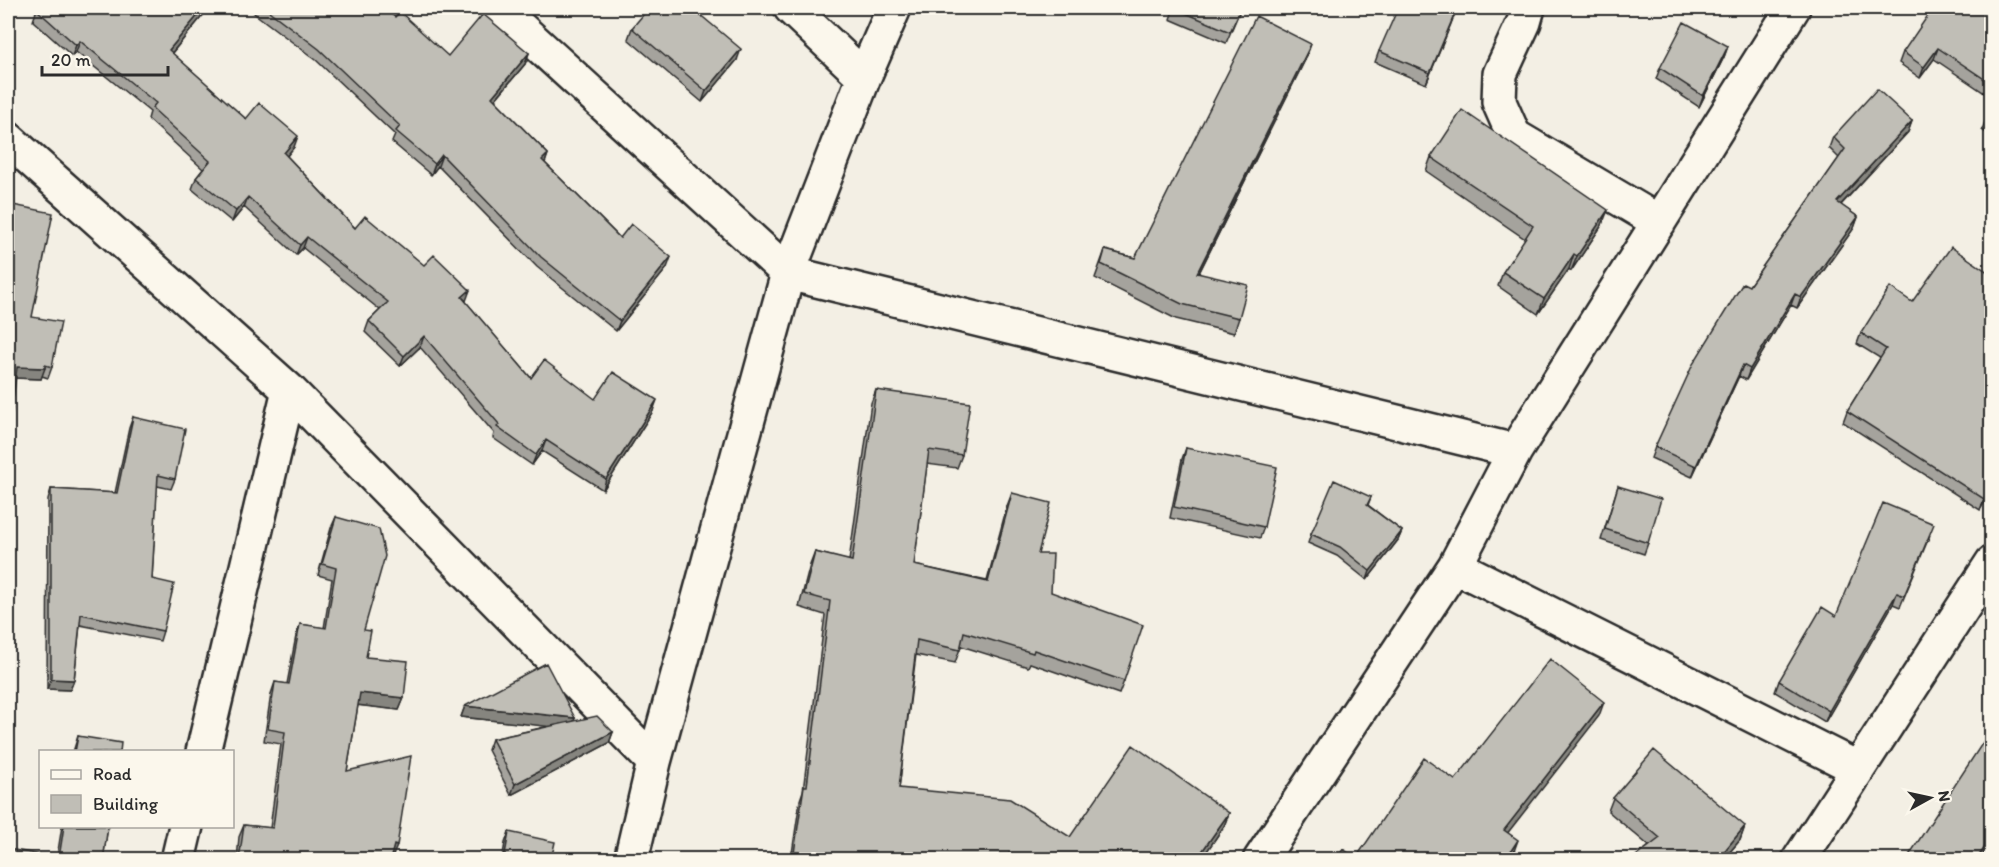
<svg xmlns="http://www.w3.org/2000/svg" width="1999" height="867" font-family="Itim,sans-serif">
	<style>
		.lines { fill: none; stroke-linecap: round; stroke-linejoin: round }
		.minor-casing { stroke: #2b2b2b; stroke-width: 38 }
		.minor { stroke: #fbf7ec; stroke-width: 33 }
		.wall { fill: #a5a39d; stroke: #2b2b2b; stroke-width: 1.5 }
		.shaded-wall { fill: #86857f; stroke: #2b2b2b; stroke-width: 1.5 }
		.building { fill: #c0beb6; stroke: #2b2b2b; stroke-width: 1.5 }
	</style>
	<rect width="100%" height="100%" fill="#f3efe4"/>
	<filter id="ink" filterUnits="userSpaceOnUse"><feTurbulence type="fractalNoise" baseFrequency=".0167" numOctaves="2"/><feDisplacementMap in="SourceGraphic" scale="12" xChannelSelector="R" yChannelSelector="G"/><feConvolveMatrix kernelMatrix="1 2 1 2 8 2 1 2 1" color-interpolation-filters="sRGB"/></filter>
	<g filter="url(#ink)">
		<g class="lines">
			<defs>
				<path id="minor" d="M498,8L788,273L1515,451
					M791,8L864,77
					M1528,8L1524,22L1500,74L1499,102L1514,136L1659,222
					M8,139L289,390L654,762
					M1455,566L1857,768
					M203,752L289,390
					M178,860L186,826
					M631,860L654,762L788,273L864,77L894,8
					M1260,860L1455,566L1515,451L1793,8
					M1799,860L1992,563"/>
			</defs>
			<use href="#minor" class="minor-casing"/>
			<use href="#minor" class="minor"/>
		</g>
		<path class="wall" d="M31,8H209L172,53L246,119L294,147L287,156L355,228L465,301L531,378L595,399L653,411L603,490L542,451L532,465L493,438L494,433L420,347L400,366L365,332L369,321L380,310L303,248L296,255L244,207L232,222L192,189L196,178L203,169L148,119L150,112L76,52L72,56L33,21L36,12Z
			M250,8H383L448,56L529,53L525,64L495,100L548,154L545,163L620,238L667,268L616,331L537,267L438,166L431,175L392,142L395,135L316,60L255,14Z
			M1174,8H1241L1226,43L1170,19Z
			M1992,8V20L1989,24L1992,25V98L1934,59L1920,78L1899,63L1903,52Z
			M1455,13L1426,84L1375,62L1379,51Z
			M632,28L737,60L702,102L628,39Z
			M1728,46L1724,57L1699,107L1656,79L1660,68Z
			M1306,58L1199,273L1239,318L1234,333L1176,319L1095,278L1105,250L1135,258Z
			M1992,111V137L1982,130L1986,119Z
			M1912,121L1908,132L1841,205L1858,217L1854,228L1797,308L1791,305L1746,380L1739,376L1692,477L1651,458L1655,447L1749,286L1839,158L1829,148L1833,137Z
			M1431,157L1602,225L1571,271L1569,269L1538,314L1498,286L1503,272L1525,239L1426,171Z
			M8,204L32,317L52,367L48,378L42,376L41,379L16,378Z
			M1992,275V490L1980,510L1843,422L1847,411L1880,358L1857,344L1861,333L1912,302Z
			M876,390L962,455L957,468L927,464L914,565L987,581L1007,506L1012,493L1038,554L1051,592L1124,681L1119,694L1030,663L1028,667L961,646L955,663L916,655L899,788L1070,837L1229,813L1224,826L1201,860H791L800,800L803,791L825,615L799,607L810,565L815,552L849,561L871,403Z
			M133,417L175,479L171,489L157,486L152,579L163,631L160,641L80,625L74,680L70,690L47,689L48,499L51,489L115,493L129,428Z
			M1186,448L1264,527L1260,538L1170,518L1182,459Z
			M1618,486L1648,543L1644,554L1601,540Z
			M1371,497L1368,505L1402,531L1398,540L1367,580L1337,556L1308,543L1311,534Z
			M336,517L364,630L366,657L404,698L399,710L358,705L347,771L392,858L391,857L390,860H237L239,837L244,825L270,828L281,744L264,741L271,694L275,682L287,684L296,636L300,624L324,628L332,579L318,575L331,528Z
			M1930,535L1900,607L1893,604L1825,722L1775,692L1779,681L1836,616Z
			M465,706L575,718L574,721L613,732L609,743L511,795L488,750L492,739L549,726L461,717Z
			M78,736L120,752H73Z
			M1613,798L1745,826L1740,840L1723,860H1631L1649,846L1608,811Z
			M62,826H108L103,860L57,857Z
			M509,832L551,860H502L505,843Z"/>
		<path class="shaded-wall" d="M204,8H209L165,61L169,50Z
			M1455,13L1451,24L1426,84L1430,73Z
			M1992,16V20L1983,33L1987,22Z
			M80,41L76,52L72,56L76,45Z
			M1311,44L1306,58L1192,287L1197,273Z
			M1728,46L1724,57L1699,107L1703,96Z
			M1938,48L1934,59L1920,78L1924,67Z
			M741,49L737,60L702,102L706,91Z
			M529,53L525,64L488,108L492,97Z
			M1912,121L1908,132L1833,213L1837,202Z
			M298,136L294,147L280,164L284,153Z
			M548,154L544,165L542,160Z
			M442,155L438,166L431,175L435,164Z
			M248,197L244,207L232,222L236,211Z
			M1608,210L1602,225L1571,271L1577,256Z
			M1858,217L1854,228L1797,308L1801,297Z
			M307,237L303,248L296,255L300,245Z
			M1574,254L1569,269L1538,314L1544,299Z
			M671,257L667,268L616,331L620,321Z
			M470,290L466,301L462,297Z
			M1795,294L1791,305L1746,380L1750,369Z
			M424,336L420,347L400,366L404,356Z
			M1743,365L1739,376L1692,477L1696,466Z
			M17,367L45,368L41,379L13,378Z
			M657,400L653,411L603,490L606,479Z
			M546,440L542,451L532,465L536,455Z
			M1992,486V490L1980,510L1984,499Z
			M1402,531L1398,540L1367,580L1370,571Z
			M1897,593L1893,604L1825,722L1829,711Z
			M51,679L74,680L70,690L47,689Z
			M360,693L404,698L399,710L356,705Z
			M1604,702L1599,716L1499,844L1504,830Z
			M465,706L575,718L571,729L461,717Z
			M613,732L609,743L511,795L515,784Z
			M1229,813L1224,826L1201,860H1196Z
			M1745,826L1740,840L1723,860H1717Z
			M1992,837V842L1980,860L1978,857Z
			M1518,840L1513,854L1509,860H1505Z
			M394,845L397,846L392,858L390,857Z"/>
		<path class="building" d="M39,8H204L169,50L246,119L259,103L298,136L284,153L355,228L365,216L424,265L434,255L470,290L462,297L531,378L544,360L595,399L613,372L657,400L606,479L546,440L536,455L497,427L499,424L424,336L404,356L369,321L388,302L307,237L300,245L248,197L236,211L196,178L210,161L152,108L156,103L80,41L76,45L37,10Z
			M265,8H383L395,17L400,12L448,56L483,14L529,53L492,97L548,154L542,160L620,238L631,224L671,257L620,321L541,257L442,155L435,164L396,131L400,126L319,49Z
			M649,8H692L741,49L706,91L632,28Z
			M1174,8H1241L1230,32Z
			M1398,8H1442L1455,13L1430,73L1379,51Z
			M1933,8H1992V16L1987,22L1992,25V84L1938,48L1924,67L1903,52Z
			M1256,16L1311,44L1197,273L1248,285L1239,318L1182,304L1101,264L1105,250L1135,258Z
			M1684,22L1728,46L1703,96L1660,68Z
			M1877,89L1912,121L1837,202L1858,217L1801,297L1795,294L1750,369L1743,365L1696,466L1655,447L1693,364L1743,283L1749,286L1845,149L1833,137Z
			M1462,110L1608,210L1577,256L1574,254L1544,299L1503,272L1533,226L1431,157Z
			M1992,111V123L1986,119Z
			M8,204L53,213L32,317L61,322L52,367L45,365V368L17,367L8,441Z
			M1951,247L1992,275V486L1984,499L1847,411L1886,349L1861,333L1890,287L1912,302Z
			M876,390L970,403L962,455L929,450L914,565L988,582L1012,493L1051,503L1038,554H1053L1051,592L1143,625L1124,681L1034,650L1033,653L964,632L960,650L917,640L899,788L1010,799L1070,837L1133,745L1229,813L1196,860H1019L1009,853L1004,860H793L804,786H807L830,601L804,594L815,552L852,561Z
			M133,417L185,429L175,479L158,475L152,579L174,584L163,631L81,614L74,680L51,679V489L117,493Z
			M1186,448L1277,467L1264,527L1174,507Z
			M1334,480L1371,497L1367,505L1402,531L1370,571L1340,547L1311,534Z
			M1618,486L1661,499L1648,543L1605,529Z
			M1883,503L1934,524L1904,596L1897,593L1829,711L1779,681L1822,607L1836,616Z
			M336,517L379,529L385,556L364,630L371,631L366,657L408,661L404,698L360,693L347,771L411,756L397,846L394,845L390,860H239L244,825L273,828L285,732L268,729L275,682L289,684L300,624L326,628L336,568L322,564Z
			M1550,659L1604,702L1504,830L1518,840L1505,860H1336L1343,849L1356,858L1424,758L1455,780Z
			M546,663L575,718L465,706Z
			M597,716L613,732L515,784L492,739Z
			M1991,730L1992,837L1978,857L1982,860H1906Z
			M78,736L121,743L120,752H75Z
			M1654,750L1745,826L1717,860H1631L1660,838L1613,798Z
			M64,826H108L103,860H8V849L59,858Z
			M509,832L555,842L551,860H504Z"/>
	</g>
	<rect width="1999" height="867" fill="none" stroke="#fbf7ec" stroke-width="30"/>
	<rect x="15" y="15" width="1969" height="837" fill="none" stroke="#2b2b2b" stroke-width="2" filter="url(#ink)"/>
	<rect x="39" y="750" width="195" height="78" fill="#fbf7ec" stroke="#a8a59f" stroke-width="1.5"/>
	<rect x="51" y="770" width="30" height="9" fill="#fbf7ec" stroke="#a8a59f" stroke-width="1.5"/>
	<text x="93" y="780" font-size="18" fill="#2b2b2b">Road</text>
	<rect x="51" y="795" width="30" height="18" fill="#c0beb6" stroke="#a8a59f" stroke-width="1.5"/>
	<text x="93" y="810" font-size="18" fill="#2b2b2b">Building</text>
	<g transform="translate(1930 798) rotate(82)" stroke="#fbf7ec" stroke-width="4.5" paint-order="stroke">
	<path d="M0-4.5L10 22L0 15L-10 22Z" fill="#2b2b2b"/>
	<text y="-9" font-size="16" font-weight="bold" text-anchor="middle" fill="#2b2b2b">N</text>
	</g>
	<path d="M42 66v9h126v-9" fill="none" stroke="#2b2b2b" stroke-width="3"/>
	<text x="51" y="66" font-size="18" fill="#2b2b2b" stroke="#fbf7ec" stroke-width="4.5" paint-order="stroke">20 m</text>
</svg>
